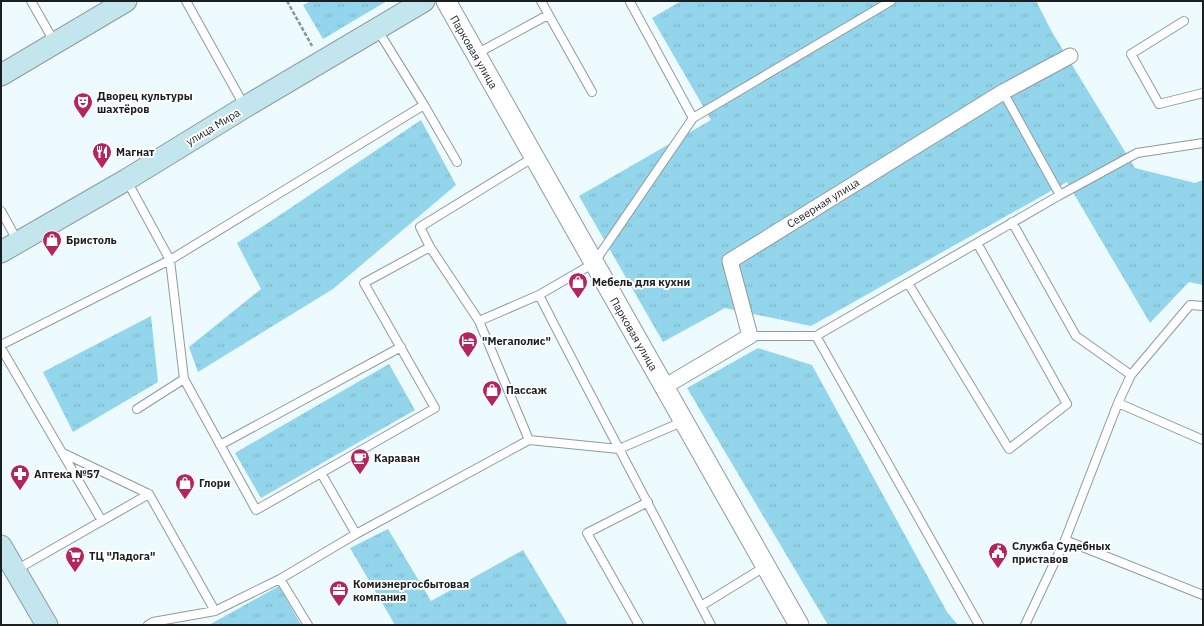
<svg xmlns="http://www.w3.org/2000/svg" width="1204" height="626" font-family="'IBM Plex Sans',sans-serif">
	<style>
		.grass { fill: url(#grass-tufts) }
		.lines { fill: none; stroke-linecap: round; stroke-linejoin: round }
		.service-casing { stroke: #8d9ba0; stroke-width: 10 }
		.minor-casing { stroke: #8d9ba0; stroke-width: 17 }
		.tertiary-casing { stroke: #8d9ba0; stroke-width: 21 }
		.secondary-casing { stroke: #8d9ba0; stroke-width: 23 }
		.path { stroke: #899295; stroke-width: 2.5; stroke-dasharray: 4 2; stroke-linecap: butt }
		.service { stroke: #fff; stroke-width: 8 }
		.minor { stroke: #fff; stroke-width: 15 }
		.tertiary { stroke: #fff; stroke-width: 19 }
		.secondary { stroke: #c2e5ee; stroke-width: 21 }
		.labels { text-anchor: middle; dominant-baseline: central; stroke-width: 4; stroke-linejoin: round; paint-order: stroke }
		.street-label { font-size: 11px; fill: #1a1f21; stroke: #fff }
		.poi-label { font-size: 11px; font-weight: bold; fill: #1a1f21; stroke: #fff; text-anchor: start }
	</style>
	<defs>
		<pattern id="grass-tufts" width="24" height="20" patternUnits="userSpaceOnUse"><rect width="24" height="20" fill="#93d6eb"/><path d="M3 7l-1-3M5 7V3M7 7l1-3M15 17l-1-3M17 17v-4M19 17l1-3" fill="none" stroke="#7eb7c9"/></pattern>
	</defs>
	<rect width="100%" height="100%" fill="#edfafe"/>
	<path class="grass" d="M311,1H387L323,39L303,5Z
		M681,1H1036L1052,32L1135,168L1195,183L1203,180V285L1189,282L1150,323L1067,182L811,326L725,308L663,342L579,196L711,120L652,18Z
		M421,120L456,185L333,289L198,372L189,347L261,289L237,243L286,211Z
		M151,316L158,382L73,432L43,372Z
		M758,348L812,365L947,612L958,625H828L687,388Z
		M389,364L415,410L261,498L235,453Z
		M388,529L431,601L523,550L568,625H395L350,548Z
		M279,586L301,625H209Z"/>
	<g class="lines">
		<defs>
			<path id="service" d="M31,1L55,43
				M186,1L245,107
				M541,1L592,92
				M630,2L693,118L891,1
				M1184,21L1131,54L1159,104L1203,93
				M377,29L424,105
				M476,54L548,15
				M693,118L594,263L539,295C592,399 648,502 701,606L766,566
				M534,157L420,227L430,247L479,321L539,295
				M127,181L170,260L184,379
				M1060,195L1137,153L1203,143
				M1,211L18,242
				M1012,222L1076,336L1131,375
				M908,283L1009,449L1067,404L977,243
				M750,336H816L979,625
				M816,336L1060,195L1003,92
				M1,345L170,260L424,105L457,162
				M1,348L102,521
				M1118,403L1203,440
				M137,409L184,379L256,510L435,408L364,283L430,247
				M529,440L619,449L684,421
				M220,445L401,347
				M63,453L149,494L215,611
				M321,473L356,534L529,440L479,321
				M1065,540L1203,595
				M16,570L149,494
				M701,606L711,625
				M148,625L153,622L215,611L280,579
				M308,625L280,579L356,534
				M639,625L587,533L648,502
				M1025,625L1065,540L1118,403L1131,375L1190,305L1203,306"/>
			<path id="minor" d="M664,387L750,336L730,261L1003,92L1070,56"/>
			<path id="tertiary" d="M446,1L799,625"/>
			<path id="secondary" d="M1,75L126,1
				M1,252L126,180L245,107L424,1
				M1,546L47,625"/>
		</defs>
		<use href="#service" class="service-casing"/>
		<use href="#minor" class="minor-casing"/>
		<use href="#tertiary" class="tertiary-casing"/>
		<use href="#secondary" class="secondary-casing"/>
		<path class="path" d="M287,1L312,46"/>
		<use href="#service" class="service"/>
		<use href="#minor" class="minor"/>
		<use href="#tertiary" class="tertiary"/>
		<use href="#secondary" class="secondary"/>
	</g>
	<defs>
		<symbol id="theatre-pin" viewBox="-11 -11 22 30"><path d="M0 17L-7.5 6A9.5 9.5 0 1 1 7.5 6Z" fill="#b2255e" stroke="#fff"/><path d="M-5-5.5Q0-4 5-5.5V0Q5 5 0 6Q-5 5-5 0ZM-3.3-2.5H-1v1.5H-3.3ZM1-2.5H3.3v1.5H1ZM-2.8 1Q0 5.5 2.8 1Z" fill="#fff"/></symbol>
		<symbol id="restaurant-pin" viewBox="-11 -11 22 30"><path d="M0 17L-7.5 6A9.5 9.5 0 1 1 7.5 6Z" fill="#b2255e" stroke="#fff"/><path d="M-5-6h1v4h1v-4h1v4h1v-4h1v5L-1.5 .5V6h-2V.5L-5-1ZM5-6V6H3V1.5H1.5Q1.5-4 5-6Z" fill="#fff"/></symbol>
		<symbol id="shop-pin" viewBox="-11 -11 22 30"><path d="M0 17L-7.5 6A9.5 9.5 0 1 1 7.5 6Z" fill="#b2255e" stroke="#fff"/><path d="M-5-2.5h2.3a2.7 3.5 0 0 1 5.4 0H5L5.5 6h-11ZM-1.5-2.5h3a1.5 2.3 0 0 0-3 0Z" fill="#fff"/></symbol>
		<symbol id="hotel-pin" viewBox="-11 -11 22 30"><path d="M0 17L-7.5 6A9.5 9.5 0 1 1 7.5 6Z" fill="#b2255e" stroke="#fff"/><path d="M-6-4.5h1.5V1H6V5H4.5V3h-9V5H-6ZM-4 0a1.8 1.8 0 1 1 3.6 0ZM.5 0V-2.5h3Q6-2.5 6 0Z" fill="#fff"/></symbol>
		<symbol id="cafe-pin" viewBox="-11 -11 22 30"><path d="M0 17L-7.5 6A9.5 9.5 0 1 1 7.5 6Z" fill="#b2255e" stroke="#fff"/><path d="M-5.5-4.5H6V0H3Q3 3.5 0 3.5H-2.5Q-5.5 3.5-5.5 0ZM3-3.2v2h1.7v-2ZM-6 4.5H4V6H-6Z" fill="#fff"/></symbol>
		<symbol id="pharmacy-pin" viewBox="-11 -11 22 30"><path d="M0 17L-7.5 6A9.5 9.5 0 1 1 7.5 6Z" fill="#b2255e" stroke="#fff"/><path d="M-2-6h4v4h4v4h-4v4h-4v-4h-4v-4h4Z" fill="#fff"/></symbol>
		<symbol id="civic-pin" viewBox="-11 -11 22 30"><path d="M0 17L-7.5 6A9.5 9.5 0 1 1 7.5 6Z" fill="#b2255e" stroke="#fff"/><path d="M-.6-6.5H3V-4.5H.6V-3L4-1V1h2V6H-6V1h2V-1L-.6-3ZM-1.2 2.5V6h2.4V2.5Z" fill="#fff"/></symbol>
		<symbol id="supermarket-pin" viewBox="-11 -11 22 30"><path d="M0 17L-7.5 6A9.5 9.5 0 1 1 7.5 6Z" fill="#b2255e" stroke="#fff"/><path d="M-6-5.5h2.5l.6 2H6L4.5 2H-2.5L-4.4-4H-6ZM-1.5 3.2a1.3 1.3 0 1 0 .1 0ZM3 3.2a1.3 1.3 0 1 0 .1 0Z" fill="#fff"/></symbol>
		<symbol id="office-pin" viewBox="-11 -11 22 30"><path d="M0 17L-7.5 6A9.5 9.5 0 1 1 7.5 6Z" fill="#b2255e" stroke="#fff"/><path d="M-6-3h4V-5.5h4V-3h4V5H-6ZM-1-4.5V-3h2v-1.5ZM-6 0V1H6V0Z" fill="#fff"/></symbol>
	</defs>
	<g fill-rule="evenodd">
		<use href="#theatre-pin" x="72" y="91" width="22" height="30"/>
		<use href="#restaurant-pin" x="91" y="141" width="22" height="30"/>
		<use href="#shop-pin" x="41" y="229" width="22" height="30"/>
		<use href="#shop-pin" x="567" y="271" width="22" height="30"/>
		<use href="#hotel-pin" x="457" y="330" width="22" height="30"/>
		<use href="#shop-pin" x="481" y="379" width="22" height="30"/>
		<use href="#cafe-pin" x="349" y="447" width="22" height="30"/>
		<use href="#pharmacy-pin" x="9" y="463" width="22" height="30"/>
		<use href="#shop-pin" x="174" y="472" width="22" height="30"/>
		<use href="#civic-pin" x="987" y="541" width="22" height="30"/>
		<use href="#supermarket-pin" x="64" y="545" width="22" height="30"/>
		<use href="#office-pin" x="328" y="579" width="22" height="30"/>
	</g>
	<g class="labels">
		<g class="street-label">
			<text transform="translate(474 52) rotate(60)">Парковая улица</text>
			<text transform="translate(213 127) rotate(-31)">улица Мира</text>
			<text transform="translate(823 203) rotate(-32)">Северная улица</text>
			<text transform="translate(634 334) rotate(60)">Парковая улица</text>
		</g>
		<g class="poi-label">
			<text x="97" y="96">Дворец культуры<tspan x="97" dy="13">шахтёров</tspan></text>
			<text x="116" y="152">Магнат</text>
			<text x="66" y="240">Бристоль</text>
			<text x="592" y="282">Мебель для кухни</text>
			<text x="482" y="341">"Мегаполис"</text>
			<text x="506" y="390">Пассаж</text>
			<text x="374" y="458">Караван</text>
			<text x="34" y="474">Аптека №57</text>
			<text x="199" y="483">Глори</text>
			<text x="1012" y="546">Служба Судебных<tspan x="1012" dy="13">приставов</tspan></text>
			<text x="89" y="556">ТЦ "Ладога"</text>
			<text x="353" y="584">Комиэнергосбытовая<tspan x="353" dy="13">компания</tspan></text>
		</g>
	</g>
	<rect width="1204" height="626" fill="none" stroke="#1a1f21" stroke-width="4"/>
</svg>
